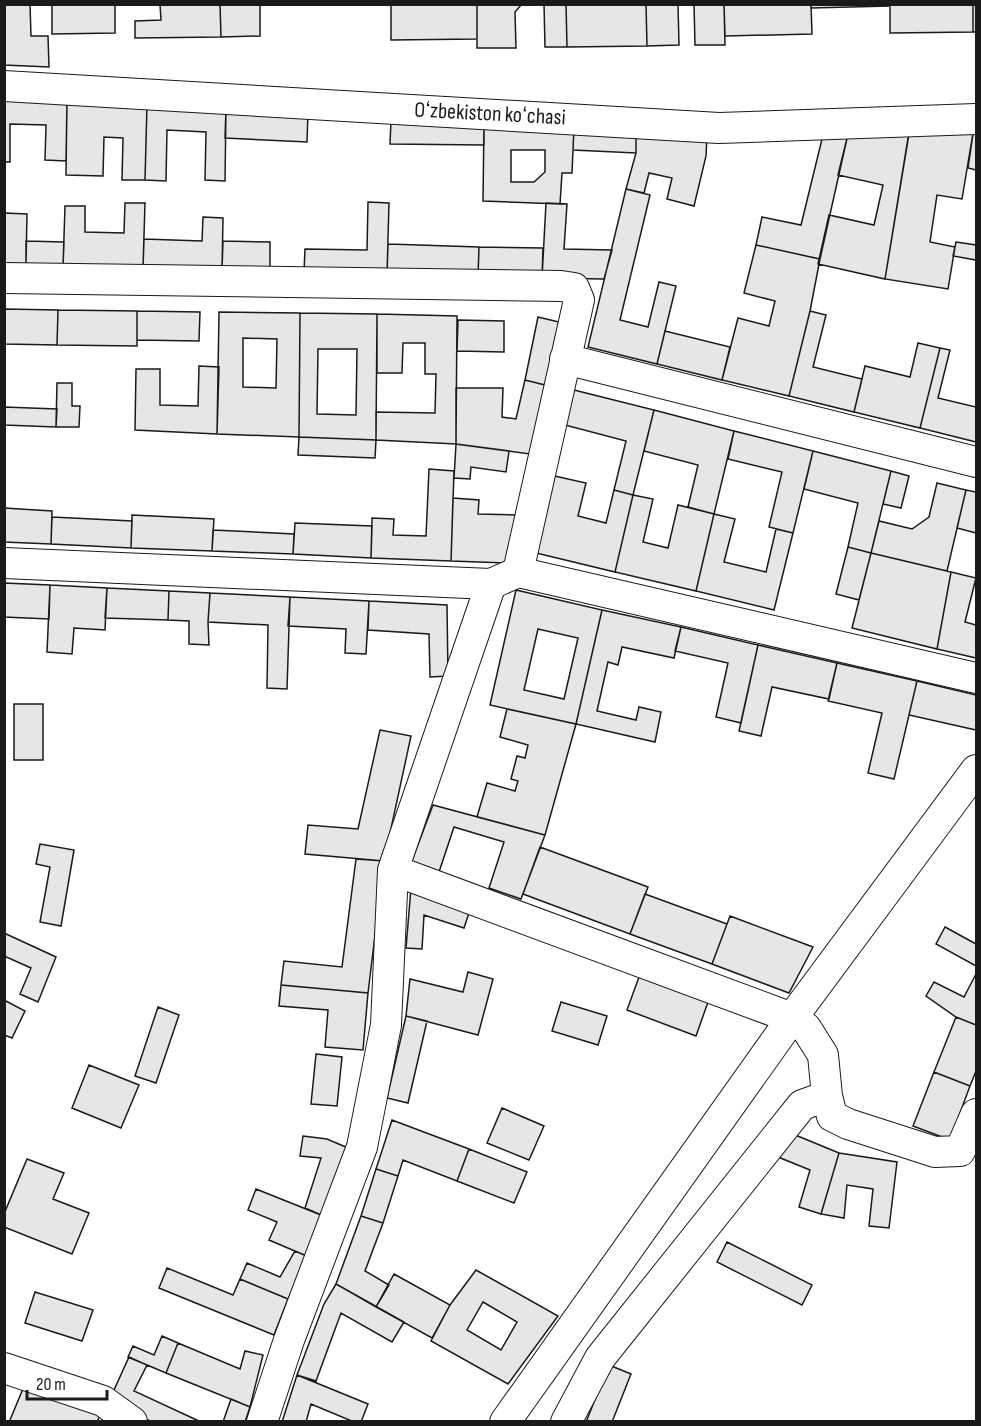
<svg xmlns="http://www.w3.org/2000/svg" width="981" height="1426" font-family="'Sofia Sans Condensed',sans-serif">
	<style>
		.building { fill: #e6e6e6; stroke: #1a1a1a; stroke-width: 1.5; fill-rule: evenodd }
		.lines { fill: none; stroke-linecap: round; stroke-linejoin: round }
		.minor-casing { stroke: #1a1a1a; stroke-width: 32 }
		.minor { stroke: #fff; stroke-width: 30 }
		.labels { text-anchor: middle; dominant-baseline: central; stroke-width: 4.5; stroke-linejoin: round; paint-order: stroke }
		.street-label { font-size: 22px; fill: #1a1a1a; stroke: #fff }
	</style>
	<rect width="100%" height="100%" fill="#fff"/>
	<path class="building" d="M4,4H30L31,36H48L49,67L4,65Z
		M52,4H115V33L52,34Z
		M160,4H220L221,37L135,38V21L161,20Z
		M220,4H260V36L221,37Z
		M391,4H477V39L391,40Z
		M477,4H522L515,12L516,48H477Z
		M544,4H566L567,47H545Z
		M566,4H646L647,46L567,47Z
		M646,4H678L679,45L647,46Z
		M694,4H724L725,45H695Z
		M724,4H811L812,34L725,36Z
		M811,4H890V6L811,8Z
		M890,4H973V32L890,33Z
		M973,4H976V32H973Z
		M4,98L67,101L66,161L45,160L46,125L10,124V162H4Z
		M67,101L147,105L145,180H122L123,138L104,137L103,176L66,175Z
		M147,105L226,109L225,181L205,180L206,132L167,130L166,181L145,180Z
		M226,109L308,113L307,142L225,138Z
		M391,120L484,121V145L390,144Z
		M484,121L574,127L572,173H562L560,204L483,201ZM511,150H545V172L534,182H511Z
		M574,127L636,130V153L573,150Z
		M974,127H976V170L968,168Z
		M974,127L962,199L937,195L930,242L955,247L948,289L885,279L910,128Z
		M636,130L707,134L706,156L694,206L667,199L672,178L649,173L644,193L626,189L636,153Z
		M909,132L885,279L818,264L829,215L874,225L883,185L838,175L848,134Z
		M848,134L820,259L756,245L762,217L801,225L823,135Z
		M626,189L650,195L620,320L648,327L659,282L676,286L657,364L588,347Z
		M368,202L389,203L387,274L304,272L305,249L367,250Z
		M125,203H145L143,268L63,267L65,206H85V232L124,233Z
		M546,203L567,204L564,249L612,250L604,279L542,278Z
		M4,213L27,214L26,265H4Z
		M203,217L223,218L222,270L143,268L144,239L202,241Z
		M26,241L64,242L63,267L26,265Z
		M223,241L270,242V271L222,270Z
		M956,242L976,245V260L953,256Z
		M388,244L479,247L478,276L387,274Z
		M756,245L820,259L810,311L789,396L722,380L738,318L769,326L775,301L744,293Z
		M479,247L543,248L542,278L478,276Z
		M4,309L58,310L57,345L4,344Z
		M58,310L137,311V346L57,345Z
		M137,311L200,312L199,341L137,340Z
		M810,311L826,315L813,367L862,379L854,412L789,396Z
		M219,312L300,313L299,437L217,434ZM243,338L277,339L276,388L243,387Z
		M300,313L377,314L376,440L299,437ZM318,349H357L356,415L317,414Z
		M377,314L457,316L456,444L376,440V412L435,413L436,374H425V343H403L402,373H377Z
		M538,317L559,322L545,385L525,380Z
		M458,320L504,321V352L457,351Z
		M665,331L730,347L722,380L657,364Z
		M918,343L940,348L920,428L854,412L865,366L910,377Z
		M940,348L950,350L938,398L976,407V442L920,428Z
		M199,366L219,367L217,434L135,430L136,369H160V405L198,406Z
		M525,380L545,385L530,454L456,444V388H503L502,417L516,419Z
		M57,383H72V406H80L79,427H56Z
		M574,390L654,410L633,495L614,490L626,441L565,425Z
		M4,407L57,409L56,427L4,425Z
		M654,410L734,431L714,514L688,507L698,465L644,451Z
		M734,431L813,451L793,533L769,527L782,472L728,459Z
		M299,437L376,440L375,458L298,455Z
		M456,444L509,451L506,472L471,467L470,479L454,478Z
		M813,451L891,471L871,553L848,547L858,503L804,489Z
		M429,469L454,471L451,561L371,558L372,518L394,519L393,535L426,536Z
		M891,471L909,476L901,508L883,504Z
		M550,475L586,483L578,516L606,523L614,490L633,495L615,572L532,552Z
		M937,483L966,490L947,571L871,553L879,521L912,529L929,517Z
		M966,490L976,492V533L957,528Z
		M633,495L653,499L643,542L668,548L678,505L714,514L696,591L615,572Z
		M453,498L479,500L478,514L516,515L506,563L451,561Z
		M4,508L52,511L51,544L4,542Z
		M714,514L735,519L724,562L766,572L776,529L793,533L774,610L696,591Z
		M132,515L214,519L212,551L131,548Z
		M52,517L132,521L131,548L51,544Z
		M295,523L372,526L371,558L293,554Z
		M213,530L294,534L293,554L212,551Z
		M848,547L871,553L859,600L836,594Z
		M871,553L951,572L937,649L852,628Z
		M951,572L976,578L965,622L976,625V658L937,649Z
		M4,583L50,585L49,619L4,617Z
		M50,585L107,588L105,630L74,628L72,654L47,652Z
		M107,588L169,591L168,620L105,618Z
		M516,590L602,610L576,724L490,705ZM538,629L578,638L564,699L524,690Z
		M169,591L210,593L208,622L209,645L189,644V621L168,620Z
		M210,593L290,597L287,689L267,688L268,625L208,622Z
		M290,597L369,601L366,654L345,653L346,629L288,626Z
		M369,601L447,605L448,676L430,677L429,634L368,630Z
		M602,610L681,627L674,658L622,647L618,665L608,662L597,711L636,720L639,707L661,712L655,742L576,724Z
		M681,627L758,645L741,723L716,717L728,663L675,651Z
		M758,645L837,663L829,699L772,687L761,736L739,731Z
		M837,663L917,681L894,779L868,773L882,713L828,701Z
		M917,681L976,695V730L909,715Z
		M14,704H43V760H14Z
		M507,709L576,724L545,835L477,817L487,783L515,791L518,781L511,779L517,756L525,758L528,745L500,737Z
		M380,730L411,736L384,861L305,854L308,825L358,829Z
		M433,805L545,835L521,899L489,888L504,842L454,827L439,872L411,863Z
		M40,844L74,850L61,926L40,922L50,867L36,864Z
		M540,847L648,887L630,934L523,894Z
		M356,859L384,861L368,993L281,985L284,961L342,967Z
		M411,888L471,907L464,928L424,915L422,949L406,948Z
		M645,894L727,924L712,964L630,934Z
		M730,916L813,947L789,993L712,964Z
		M945,927L976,944V966L936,944Z
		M4,933L56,957L38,1002L20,994L31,968L4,956Z
		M468,972L493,979L478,1035L406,1016L410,979L463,992Z
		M976,974V1025L956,1017L926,996L934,982L964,997Z
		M639,977L708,1002L696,1036L627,1010Z
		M281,985L368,993L363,1050L325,1047L328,1010L279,1006Z
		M4,1000L25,1011L12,1038L4,1035Z
		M561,1002L607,1016L598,1045L552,1031Z
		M158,1007L179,1015L156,1083L135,1076Z
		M406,1016L427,1021L408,1103L387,1098Z
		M956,1017L976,1025V1071L970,1086L934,1072Z
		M316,1054L342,1057L337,1106L311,1104Z
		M89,1065L139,1085L121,1128L72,1108Z
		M934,1072L970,1086L950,1140L913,1126Z
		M502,1108L544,1126L529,1160L487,1143Z
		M392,1120L469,1149L457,1181L403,1160L398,1176L376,1169Z
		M788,1132L839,1153L821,1214L799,1207L810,1170L778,1157Z
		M303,1136L327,1139L348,1148L326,1217L305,1208L321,1158L300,1156Z
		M469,1149L527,1172L514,1203L457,1181Z
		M839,1153L897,1162L889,1228L869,1226L873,1189L847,1185L844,1218L821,1214Z
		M27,1159L64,1173L53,1199L89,1213L72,1254L4,1227V1214Z
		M376,1169L398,1176L383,1223L361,1216Z
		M256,1189L326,1217L309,1257L269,1240L277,1222L248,1210Z
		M361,1216L383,1223L365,1271L389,1285L376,1307L336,1284Z
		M727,1242L812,1285L802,1305L717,1262Z
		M295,1251L309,1257L288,1299L240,1279L247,1263L280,1277Z
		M167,1268L233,1295L240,1279L288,1299L274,1335L159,1288Z
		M476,1270L558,1316L508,1384L431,1341L450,1305ZM483,1302L517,1322L501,1350L467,1330Z
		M394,1274L450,1305L432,1338L376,1307Z
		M336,1284L404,1322L392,1342L341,1313L316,1381L297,1375L324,1304Z
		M35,1292L93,1310L82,1341L25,1323Z
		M162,1336L178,1343L166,1373L128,1357L133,1346L154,1355Z
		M178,1343L240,1369L245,1351L263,1355L250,1407L166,1373Z
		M129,1357L147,1365L134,1391L201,1422H152L109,1401Z
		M609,1365L631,1374L612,1422H586Z
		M297,1375L368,1404L361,1422H354L311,1404L306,1422H282Z
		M25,1384L100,1415L97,1422H13L10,1420Z
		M231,1399L250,1407L245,1422H223Z"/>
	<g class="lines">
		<defs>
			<path id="minor" d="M4,86L719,128L976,119
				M4,278L561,286L574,288L579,300L518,572
				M565,359L976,462
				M4,563L491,584L518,572L976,678
				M393,870L792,1018L806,1028L823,1055L827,1096L832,1116L848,1124L935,1152L960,1151L976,1114
				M4,1368L103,1401L132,1422
				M262,1422L289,1340L362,1147L386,1025L393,870L491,584
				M505,1422L792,1018L976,770
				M566,1422L600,1358L802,1105L827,1096"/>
		</defs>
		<use href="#minor" class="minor-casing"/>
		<use href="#minor" class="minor"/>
	</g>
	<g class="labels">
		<g class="street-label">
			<text transform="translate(490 114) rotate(3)">Oʻzbekiston koʻchasi</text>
		</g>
	</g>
	<rect width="981" height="1426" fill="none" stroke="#1a1a1a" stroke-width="12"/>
	<path d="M27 1390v9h80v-9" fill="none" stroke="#1a1a1a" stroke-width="3"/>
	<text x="36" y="1390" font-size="18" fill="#1a1a1a" stroke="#ffffff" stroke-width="4.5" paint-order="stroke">20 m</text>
</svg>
